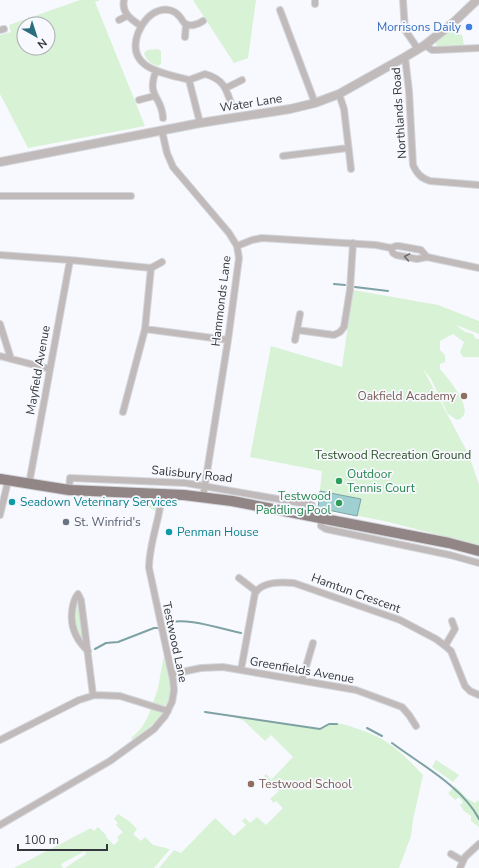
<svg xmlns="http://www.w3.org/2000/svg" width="479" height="868" font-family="'Nunito Sans',sans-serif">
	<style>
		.green { fill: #d8f2d5; fill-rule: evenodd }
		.water { fill: #9ed0d1; stroke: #7ea2a4 }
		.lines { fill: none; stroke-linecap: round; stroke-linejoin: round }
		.stream { stroke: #7ea2a4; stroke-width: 2 }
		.minor-casing { stroke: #d4d6db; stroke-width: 8 }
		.tertiary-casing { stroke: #d4d6db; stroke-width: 10 }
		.primary-casing { stroke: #d4d6db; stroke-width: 12 }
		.minor { stroke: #c1baba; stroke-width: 6 }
		.tertiary { stroke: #c1baba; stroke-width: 8 }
		.primary { stroke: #918585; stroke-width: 10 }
		.oneway { stroke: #6c6b6d }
		.shop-dot { fill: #3f7fe0; stroke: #f7f9fe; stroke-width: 1.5 }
		.education-dot { fill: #8d6e63; stroke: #f7f9fe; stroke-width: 1.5 }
		.leisure-dot { fill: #2e9e5b; stroke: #f7f9fe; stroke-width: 1.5 }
		.culture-dot { fill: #0f9aa8; stroke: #f7f9fe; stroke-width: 1.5 }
		.worship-dot { fill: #6b7280; stroke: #f7f9fe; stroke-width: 1.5 }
		.labels { text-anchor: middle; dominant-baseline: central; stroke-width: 3.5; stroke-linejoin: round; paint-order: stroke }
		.shop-label { font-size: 12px; fill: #366cbe; stroke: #f7f9fe; text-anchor: end }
		.street-label { font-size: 12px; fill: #33363a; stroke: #f7f9fe }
		.education-label { font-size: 12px; fill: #785e54; stroke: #f7f9fe; text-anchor: end }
		.park-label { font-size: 12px; fill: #2a5126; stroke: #f7f9fe }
		.leisure-label { font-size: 12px; fill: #27864d; stroke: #f7f9fe; text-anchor: start }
		.culture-label { font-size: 12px; fill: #0d838f; stroke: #f7f9fe; text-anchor: start }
		.worship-label { font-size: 12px; fill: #5b616d; stroke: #f7f9fe; text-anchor: start }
	</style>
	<rect width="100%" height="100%" fill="#f7f9fe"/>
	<path class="green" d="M80,0H100L95,2L145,126L28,148L0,94V35L11,32L9,25ZM24,24H48V48H24Z
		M193,0H256L248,58L234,63Z
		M456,25L458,27V34L462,35L464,45L436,46V42Z
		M158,49L161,51V64L158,66C151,63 146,61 144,53L147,50Z
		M353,290L438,305L479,321V334L456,325L465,332L473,334L476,339H479V357H463L460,352L464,342L453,334L440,341V350L445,355V362L440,364V369C448,378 479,414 457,420L448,414L431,379L423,369L469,455L479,485V545L384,521L318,508L322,471L250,457L271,346L342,367Z
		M136,497H151L156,504L157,511C148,509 143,501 135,499Z
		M78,600L84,642L83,643L76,634L74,609L76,601Z
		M164,655C171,666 173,692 167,705L163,706L153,703L158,688Z
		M151,708L162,712L163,714L150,727L133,740L131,738C142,729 147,721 151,708Z
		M227,715L320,729C334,721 340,723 355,728C388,738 400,751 423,775L413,820L411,836L399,868H159L174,850L181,853L215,818L234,836L246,825L242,821L245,818L250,823L257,817L266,825L283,808L276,801L274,803L270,799L279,791L264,776L266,774L271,780L293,757L271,735L265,741L243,720Z
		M436,760L459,775L453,782L432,767Z
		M455,786L468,799L475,803L478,800L479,802V827L471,821V816L464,811L460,805L463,802L459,797L455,800L448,793Z
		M118,814L129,821L137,829L133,834L141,841L145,837L153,845L170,849L154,868H65L86,854L85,851L61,864L63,868H14L91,828L94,831L98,827L107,836L106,837L114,845L119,840L117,837L123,832L116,825L118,823L114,819Z"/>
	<path class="water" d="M320,491L361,499L357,516L318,508Z"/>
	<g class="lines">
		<path class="stream" d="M334,284L345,285
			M355,287L388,291
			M167,624C181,615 225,630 241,633
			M95,649L106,643L118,642L154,628H158
			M205,712L320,729L329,724H337
			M367,728L382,736
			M392,743C420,764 463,787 479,819"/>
		<defs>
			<path id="minor" d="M124,0C121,13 132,20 141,26
				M315,0V4
				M403,0L405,30L418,49
				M280,10L315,103
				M119,20L127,16
				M0,30L4,29
				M185,37L186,24
				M425,45L432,50H436L479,48
				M405,57L409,91L413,165C417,174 421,178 430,181L479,185
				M156,71C146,97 162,96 163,118
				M189,80L205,74C223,79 226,88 231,103
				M226,88L242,80
				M339,94L344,109L351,169
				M139,100L154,96
				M200,123L189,80C164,73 125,69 138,33C142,24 149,14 158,11C166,8 175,10 180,17C182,19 183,23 186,24C190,27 199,24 203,21
				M162,131L167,153L173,167L229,233L237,246L239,258L228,340L203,497
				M283,156L348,148
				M0,196H131
				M237,246L252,240L262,238L376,245L391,248L396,246H399L421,250L427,257
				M391,248L393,253L396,255L417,259L427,257L479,268
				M0,255L70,260L151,268L145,329L123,412
				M151,268L162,262
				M0,324L11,359
				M145,329L228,340
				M297,330L334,335L340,332L344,327L350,290L353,243
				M295,340L300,314
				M0,356L50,369
				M29,484L70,260
				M69,490L70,478L186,483L312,505L313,516
				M0,515L8,481
				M321,518V526L326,529L450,555L479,563
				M239,578L256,591
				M445,646L455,629L452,621
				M88,651C74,638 69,623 73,605C74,601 75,597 78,594L81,600L93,695
				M241,670L255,593C263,581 282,582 294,583L400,620L436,639L444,645L451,651L465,686L470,691L479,695
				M172,674L201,668L223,667L356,690L402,707L409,715L416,726
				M302,680L313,643
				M0,740L79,700L95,695L120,696L168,711
				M0,825L110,761L154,729L165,716L172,702L174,690L173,680L149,568C149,543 160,519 162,494
				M451,854L463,861
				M460,868L465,857L479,844"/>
			<path id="tertiary" d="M0,162L200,123L290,109L315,103L339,94L405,57L425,45L454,22L477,0"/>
			<path id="primary" d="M0,479L69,490L184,495L232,501L449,543L479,551"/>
		</defs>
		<use href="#minor" class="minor-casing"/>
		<use href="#tertiary" class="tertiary-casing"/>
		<use href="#primary" class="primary-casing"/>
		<use href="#minor" class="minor"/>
		<use href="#tertiary" class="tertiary"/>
		<use href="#primary" class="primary"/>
	</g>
	<defs><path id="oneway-chevron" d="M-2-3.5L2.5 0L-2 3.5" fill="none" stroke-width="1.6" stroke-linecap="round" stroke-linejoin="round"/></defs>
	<use class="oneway" href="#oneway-chevron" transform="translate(407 257) rotate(-170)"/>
	<circle class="shop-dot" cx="469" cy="27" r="4"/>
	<g class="education-dot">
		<circle cx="464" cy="396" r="4"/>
		<circle cx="251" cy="784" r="4"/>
	</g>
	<g class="leisure-dot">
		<circle cx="339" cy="481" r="4"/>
		<circle cx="339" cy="503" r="4"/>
	</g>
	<g class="culture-dot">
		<circle cx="12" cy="502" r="4"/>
		<circle cx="169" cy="532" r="4"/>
	</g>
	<circle class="worship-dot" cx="66" cy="522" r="4"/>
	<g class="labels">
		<g class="shop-label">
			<text x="461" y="27">Morrisons Daily</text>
		</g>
		<g class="street-label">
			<text transform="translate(251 103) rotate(-9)">Water Lane</text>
			<text transform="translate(399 113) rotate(-94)">Northlands Road</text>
			<text transform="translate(221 301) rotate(-83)">Hammonds Lane</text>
			<text transform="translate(38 370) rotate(-80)">Mayfield Avenue</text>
			<text transform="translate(192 474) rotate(6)">Salisbury Road</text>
			<text transform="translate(356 593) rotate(20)">Hamtun Crescent</text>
			<text transform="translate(175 642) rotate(78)">Testwood Lane</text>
			<text transform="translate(302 670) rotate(10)">Greenfields Avenue</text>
		</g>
		<g class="education-label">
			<text x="456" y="396">Oakfield Academy</text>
			<text x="259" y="784" text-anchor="start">Testwood School</text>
		</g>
		<g class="park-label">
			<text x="393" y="455">Testwood Recreation Ground</text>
		</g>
		<g class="leisure-label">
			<text x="347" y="474">Outdoor<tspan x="347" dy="14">Tennis Court</tspan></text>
			<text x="331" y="496" text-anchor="end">Testwood<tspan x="331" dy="14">Paddling Pool</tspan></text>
		</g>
		<g class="culture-label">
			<text x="20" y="502">Seadown Veterinary Services</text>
			<text x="177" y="532">Penman House</text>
		</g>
		<g class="worship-label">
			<text x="74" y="522">St. Winfrid's</text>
		</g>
	</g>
	<g transform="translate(36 36) rotate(141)"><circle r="19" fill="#f7f9fe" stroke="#a9abb0"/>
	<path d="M0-3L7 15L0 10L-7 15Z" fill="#296d7e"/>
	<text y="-6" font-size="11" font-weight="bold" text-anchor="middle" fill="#33363a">N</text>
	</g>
	<path d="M18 844v6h89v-6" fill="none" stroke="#33363a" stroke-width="2"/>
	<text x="24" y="844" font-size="12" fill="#33363a" stroke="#f7f9fe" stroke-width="3" paint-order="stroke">100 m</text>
</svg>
